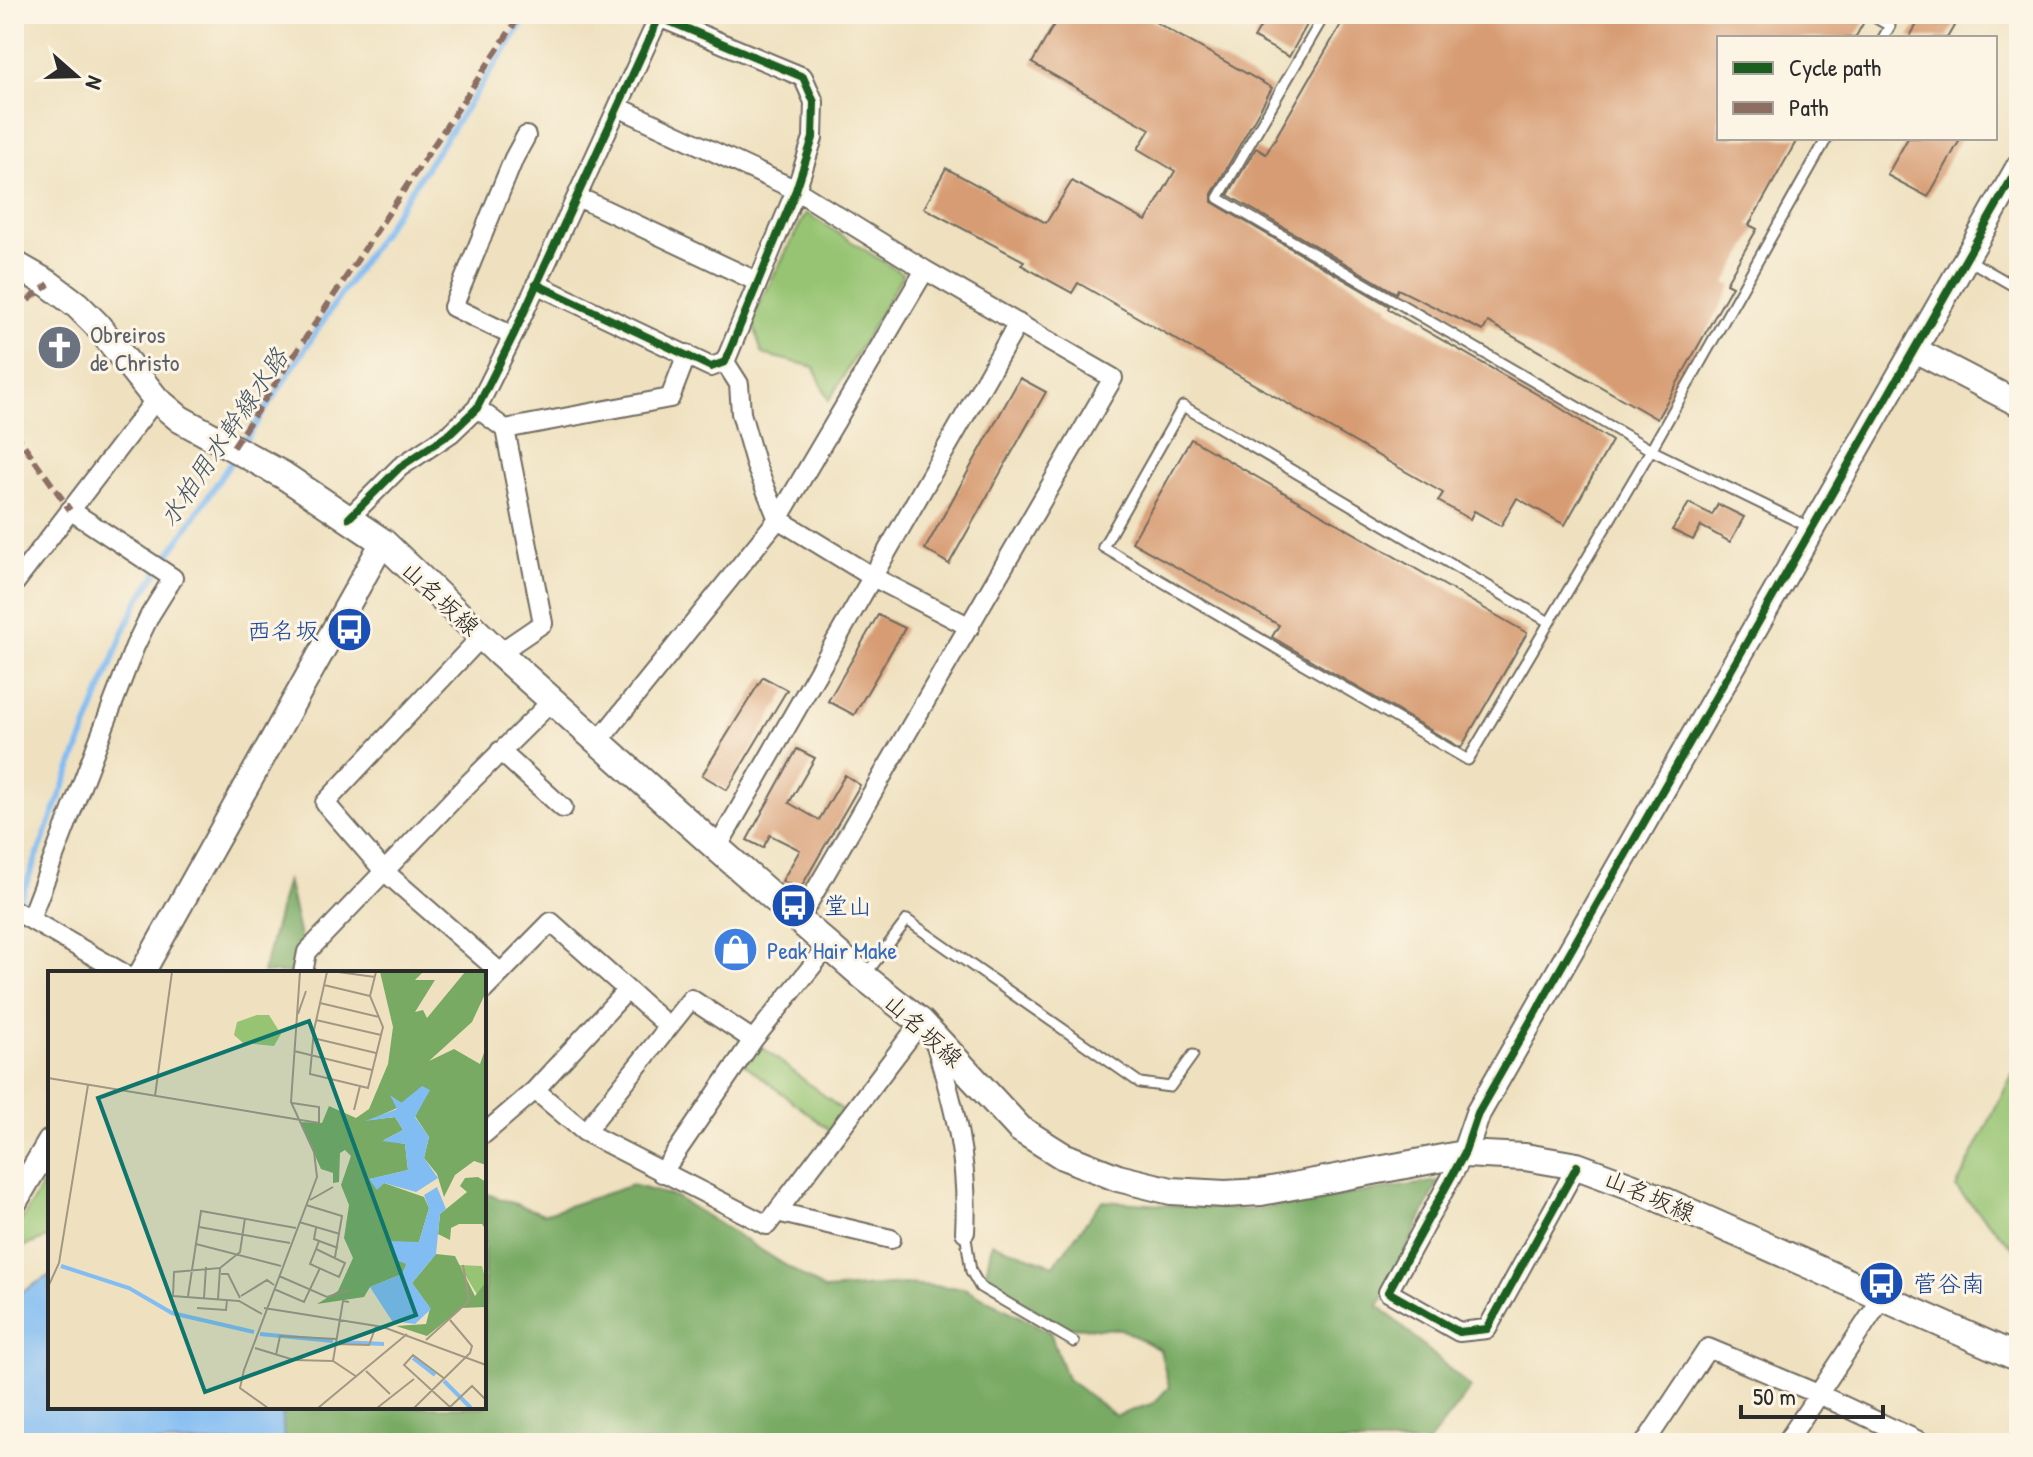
<svg xmlns="http://www.w3.org/2000/svg" width="2033" height="1457" font-family="'Patrick Hand','Klee One',sans-serif">
	<style>
		.green { fill: #96c472; stroke: #60784e; stroke-width: 2 }
		.forest { fill: #78aa64; stroke: #526a48; stroke-width: 2 }
		.water { fill: #81bcf3; stroke: #56748f; stroke-width: 2 }
		.lines { fill: none; stroke-linecap: round; stroke-linejoin: round }
		.stream { stroke: #81bcf3; stroke-width: 6 }
		.building { fill: #d79c73 }
		.service-casing { stroke: #706b5f; stroke-width: 13 }
		.minor-casing { stroke: #706b5f; stroke-width: 22 }
		.tertiary-casing { stroke: #706b5f; stroke-width: 28 }
		.secondary-casing { stroke: #706b5f; stroke-width: 30 }
		.service { stroke: #fff; stroke-width: 9 }
		.minor { stroke: #fff; stroke-width: 18 }
		.tertiary { stroke: #fff; stroke-width: 24 }
		.secondary { stroke: #fff; stroke-width: 26 }
		.quiet { stroke: #8d6e63; stroke-width: 6; stroke-dasharray: 12 6; stroke-linecap: butt }
		.cycleway-casing { stroke: #fcf5e5; stroke-width: 13 }
		.cycleway { stroke: #1b5e20; stroke-width: 8 }
		.labels { text-anchor: middle; dominant-baseline: central; stroke-width: 6; stroke-linejoin: round; paint-order: stroke }
		.worship-label { font-size: 24px; fill: #5b616d; stroke: #fcf5e5; text-anchor: start }
		.street-label { font-size: 24px; fill: #2b2b2b; stroke: #fcf5e5 }
		.transit-label { font-size: 24px; fill: #164399; stroke: #fcf5e5; text-anchor: start }
		.shop-label { font-size: 24px; fill: #366cbe; stroke: #fcf5e5; text-anchor: start }
		.water-label { font-size: 26px; font-style: italic; fill: #455667; stroke: #fcf5e5 }
		.inset-river { fill: none; stroke: #81bcf3; stroke-width: 4 }
		.inset-road { fill: none; stroke: #a19884; stroke-width: 2 }
		.view { fill: #0f766e; fill-opacity: 0.15; stroke: #0f766e; stroke-width: 4 }
		.inset-edge { fill: none; stroke: #2b2b2b; stroke-width: 4 }
	</style>
	<rect width="100%" height="100%" fill="#fcf5e5"/>
	<filter id="ink" filterUnits="userSpaceOnUse"><feTurbulence type="fractalNoise" baseFrequency=".0125" numOctaves="2"/><feDisplacementMap in="SourceGraphic" scale="16" xChannelSelector="R" yChannelSelector="G"/><feConvolveMatrix kernelMatrix="1 2 1 2 8 2 1 2 1" color-interpolation-filters="sRGB"/></filter>
	<filter id="wash" filterUnits="userSpaceOnUse"><feTurbulence type="fractalNoise" baseFrequency=".006" numOctaves="4" result="noise"/><feDisplacementMap in="SourceGraphic" scale="32" xChannelSelector="R" yChannelSelector="G"/><feGaussianBlur stdDeviation="1.8" result="paint"/><feColorMatrix in="noise" values="0 0 0 0 0 0 0 0 0 0 0 0 0 0 0 0 0 1.4 0 .05"/><feComposite in="paint" operator="in"/></filter>
	<g filter="url(#wash)">
		<rect width="100%" height="100%" fill="#efe1c0"/>
		<path class="green" d="M806,213L903,274L829,401L814,367L762,354L752,318Z
			M753,1040L850,1116L836,1135L739,1060Z
			M2019,1061V1254L1956,1188Z
			M50,1172V1237L14,1250V1233Z"/>
		<path class="forest" d="M287,879L308,973H263Z
			M1439,1181L1379,1306L1471,1388L1428,1443H284L282,1407H484V1193L544,1214L632,1185L676,1197L825,1290L903,1284L964,1288L1050,1332L1067,1379L1116,1416L1154,1403L1169,1387L1160,1350L1121,1329L1061,1327L984,1282L992,1243L1054,1265L1102,1201L1248,1210Z"/>
		<path class="water" d="M50,1275V1407H282L284,1443H14V1297Z"/>
		<g class="lines">
			<path class="stream" d="M241,447L321,324L529,14
				M17,908L123,633L138,601L235,456"/>
		</g>
		<g id="blocks">
			<path class="building" d="M1060,14H1141L1272,88L1212,194V202L1389,306L1388,309L1554,404L1612,441L1565,525L1517,498L1501,526L1474,511L1470,519L1438,501L1443,493L1078,283L1072,293L1021,265L1024,261L924,208L946,168L1046,223L1072,181L1146,221L1175,171L1138,149L1150,129L1032,63Z
				M1268,14H1313L1289,57L1254,38Z
				M1347,14H1862L1865,20L1855,38H1719V138H1798L1749,225L1757,229L1726,283L1732,286L1657,419L1488,322L1483,331L1398,289L1396,293L1228,195L1256,148L1266,154Z
				M1923,14H1961L1947,38H1909Z
				M1908,138H1961L1928,197L1887,175Z
				M1020,378L1046,392L949,564L925,549Z
				M1191,439L1527,633L1461,748L1272,637L1279,625L1132,542Z
				M1689,503L1712,515L1718,504L1744,517L1730,542L1701,526L1693,540L1672,530Z
				M878,615L905,628L854,715L828,701Z
				M763,677L787,690L727,790L702,775Z
				M797,749L815,758L789,803L819,820L845,775L860,785L800,889L782,881L800,850L770,835L763,848L747,840Z"/>
		</g>
	</g>
	<g filter="url(#ink)">
		<use href="#blocks" fill-opacity="0" stroke="#706b5f" stroke-width="2"/>
		<g class="lines">
			<defs>
				<path id="service" d="M1325,14L1218,198L1651,450L1809,527
					M1869,14L1890,26L1883,38
					M1967,259L2019,289
					M1549,622L1183,406L1103,547L1468,760L1651,450L1827,138
					M866,974L907,920L1140,1083L1170,1087L1193,1055
					M965,1232L971,1271L980,1287L1074,1342"/>
				<path id="minor" d="M618,107L796,190L925,270L1113,378L799,919
					M578,197L758,282
					M513,336L453,307L514,158L526,136
					M725,362L739,384L741,413L756,466L778,519L871,576L970,627
					M477,408L505,429L670,398L687,354
					M349,518L400,467L451,433L477,408L513,336L659,17L803,77L814,102L813,138L796,190L725,362L711,367L536,284
					M14,584L156,399
					M482,636L325,803L384,871L501,973
					M499,653L543,623L505,429
					M598,742L778,519L925,270
					M500,751L563,808
					M717,848L1018,323
					M14,910L123,973
					M30,919L135,646L150,615L173,578L70,510
					M303,973L307,952L463,789L552,701
					M484,990L551,922L669,1027
					M935,1042C955,1110 969,1160 965,1232
					M535,1090L585,1132L767,1225L921,1022
					M585,1132L691,999L753,1040
					M484,1134L535,1090L627,990
					M1464,1154L1388,1292L1459,1332L1487,1329L1577,1166
					M662,1173L753,1040L829,945
					M777,1212L891,1239
					M1645,1443L1708,1348L1818,1394L1923,1443
					M1786,1443L1882,1298"/>
				<path id="tertiary" d="M1915,350L2019,404
					M142,973L383,542
					M1464,1154L1478,1113L1490,1092L2019,166
					M14,1203L50,1142"/>
				<path id="secondary" d="M14,264L49,284L77,305L97,325L156,399L180,419L283,475L383,542L499,653L717,848L864,977L921,1022L1020,1129L1063,1156L1118,1178L1171,1191L1225,1194L1261,1192L1464,1154L1525,1157L1577,1166L1631,1186L2019,1358"/>
			</defs>
			<use href="#service" class="service-casing"/>
			<use href="#minor" class="minor-casing"/>
			<use href="#tertiary" class="tertiary-casing"/>
			<use href="#secondary" class="secondary-casing"/>
			<use href="#service" class="service"/>
			<use href="#minor" class="minor"/>
			<use href="#tertiary" class="tertiary"/>
			<use href="#secondary" class="secondary"/>
			<path class="quiet" d="M14,311L49,284
				M14,431L70,510
				M233,447L521,14"/>
			<defs>
				<path id="cycleway" d="M349,518L400,467L451,433L477,408L513,336L659,17L803,77L814,102L813,138L796,190L725,362L711,367L536,284
					M1577,1166L1487,1329L1459,1332L1388,1292L1464,1154L1478,1113L1490,1092L2019,166"/>
			</defs>
			<use href="#cycleway" class="cycleway-casing"/>
			<use href="#cycleway" class="cycleway"/>
		</g>
	</g>
	<defs>
		<symbol id="church-disc" viewBox="-11 -11 22 22"><circle r="9.5" fill="#6b7280" stroke="#fcf5e5"/><path d="M-1.2-6h2.4v3.5h3.3v2.4h-3.3V6h-2.4V-.1h-3.3v-2.4h3.3Z" fill="#fff"/></symbol>
		<symbol id="bus-disc" viewBox="-11 -11 22 22"><circle r="9.5" fill="#1a4fb4" stroke="#fcf5e5"/><path d="M-5-6H5V4H4V6H2V4H-2V6H-4V4H-5ZM-3.5-4V0h7V-4ZM-3.5 1.2v1.5H-2V1.2ZM2 1.2v1.5H3.5V1.2Z" fill="#fff"/></symbol>
		<symbol id="shop-disc" viewBox="-11 -11 22 22"><circle r="9.5" fill="#3f7fe0" stroke="#fcf5e5"/><path d="M-5-2.5h2.3a2.7 3.5 0 0 1 5.4 0H5L5.5 6h-11ZM-1.5-2.5h3a1.5 2.3 0 0 0-3 0Z" fill="#fff"/></symbol>
	</defs>
	<g fill-rule="evenodd">
		<use href="#church-disc" x="34" y="322" width="51" height="51"/>
		<use href="#bus-disc" x="324" y="604" width="51" height="51"/>
		<use href="#bus-disc" x="768" y="880" width="51" height="51"/>
		<use href="#shop-disc" x="710" y="924" width="51" height="51"/>
		<use href="#bus-disc" x="1856" y="1258" width="51" height="51"/>
	</g>
	<g class="labels">
		<g class="worship-label">
			<text x="90" y="334">Obreiros<tspan x="90" dy="28">de Christo</tspan></text>
		</g>
		<g class="street-label">
			<text transform="translate(441 598) rotate(43)">山名坂線</text>
			<text transform="translate(924 1030) rotate(42)">山名坂線</text>
			<text transform="translate(1650 1195) rotate(23)">山名坂線</text>
		</g>
		<g class="transit-label">
			<text x="319" y="630" text-anchor="end">西名坂</text>
			<text x="824" y="905">堂山</text>
			<text x="1913" y="1283">菅谷南</text>
		</g>
		<g class="shop-label">
			<text x="767" y="950">Peak Hair Make</text>
		</g>
		<g class="water-label">
			<text transform="translate(223 437) rotate(-56)">水柏用水幹線水路</text>
		</g>
	</g>
	<g transform="translate(48 971)">
		<rect width="438" height="438" fill="#efe1c0"/>
		<path d="M209,44H221L233,63L226,75L195,72L186,64L189,51ZM411,294L434,295L438,311L430,325Z" fill="#96c472"/>
		<path d="M332,1H375L367,9H387L367,41L375,39L379,47L417,1H436L437,23L424,51L381,90L406,78L432,93L438,76V194L426,190L407,204L396,226L389,203L376,187L381,166L367,145L381,119L353,132L344,126L349,137L322,149L347,146L355,159L336,169L357,173L360,199L322,208L329,218L336,212L376,226L381,237L371,271L354,303L322,316L316,326L269,333L290,320L305,287L296,267L301,234L293,214L303,185L297,179L292,182L291,211L285,212V202L273,198L252,151L274,152L281,135L308,147L321,138L340,93L345,56ZM430,206L438,211V259L434,253H411L403,257L402,269L390,263L392,243L419,221L412,215L417,207ZM388,283L407,285L427,325L438,311V336L414,337L379,365L348,355L378,353L382,337L364,312Z" fill="#78aa64"/>
		<path d="M374,115L382,119L367,146L381,166L376,187L390,207L368,221L336,212L329,219L321,208L360,199L357,173L334,170L355,159L347,146L317,150L349,138L342,124L353,132ZM389,216L398,238L392,243L388,283L364,312L383,338L367,353L344,350L322,316L354,303L358,293L350,290L343,270L371,271L381,237L376,224Z" fill="#81bcf3"/>
		<path class="inset-river" d="M13,295L81,317L124,342L206,361M212,363L285,370M291,371L336,373M365,387L387,404M396,410L423,437"/>
		<path class="inset-road" d="M279,1L266,59L262,103L320,117L335,56L322,25L328,1M290,1L327,6M276,14L322,25M272,32L331,46M250,43L258,20M268,49L333,64M265,67L328,82M246,80L324,99M0,107L271,152V136L244,132M107,125L124,1M306,139L312,115M262,229L285,216M258,234L294,245L287,286M251,251L292,263M151,256L242,272M268,257L266,268L290,277M148,273L233,295M268,278L297,292L291,306L262,293L268,278L271,270M172,297L192,281L197,247M173,303H180L192,327M231,305L279,326L301,319M0,316L11,292L40,114M226,318L256,331L272,297M140,325L153,240L248,257M193,325L219,309L226,314M156,327L158,296M170,328L172,297L126,301L125,325L191,330L214,343M149,337L178,339L179,329M216,337L335,356L438,394M378,369L421,330L415,294M288,373L321,374L328,355M207,377L246,389L285,390L309,406M228,384L232,365L289,368M285,390L295,330L301,331M318,400L342,423M397,408L365,384L356,394L402,436M220,437L192,417L196,399L269,206L266,181L243,131L252,1M270,437L359,363M329,437L366,408M366,437L422,382L424,375L402,349M401,437L424,415L438,429"/>
		<path class="view" d="M261,50L368,344L157,421L50,127Z"/>
		<rect width="438" height="438" class="inset-edge"/>
	</g>
	<rect width="2033" height="1457" fill="none" stroke="#fcf5e5" stroke-width="48"/>
	<rect x="1717" y="36" width="280" height="104" fill="#fcf5e5" stroke="#a8a49b" stroke-width="2"/>
	<rect x="1733" y="62" width="40" height="12" fill="#1b5e20" stroke="#a8a49b" stroke-width="2"/>
	<text x="1789" y="76" font-size="24" fill="#2b2b2b">Cycle path</text>
	<rect x="1733" y="102" width="40" height="12" fill="#8d6e63" stroke="#a8a49b" stroke-width="2"/>
	<text x="1789" y="116" font-size="24" fill="#2b2b2b">Path</text>
	<g transform="translate(76 76) rotate(110)" stroke="#fcf5e5" stroke-width="6" paint-order="stroke">
	<path d="M0-6L14 30L0 20L-14 30Z" fill="#2b2b2b"/>
	<text y="-12" font-size="22" font-weight="bold" text-anchor="middle" fill="#2b2b2b">N</text>
	</g>
	<path d="M1741 1405v12h142v-12" fill="none" stroke="#2b2b2b" stroke-width="4"/>
	<text x="1753" y="1405" font-size="24" fill="#2b2b2b" stroke="#fcf5e5" stroke-width="6" paint-order="stroke">50 m</text>
</svg>
